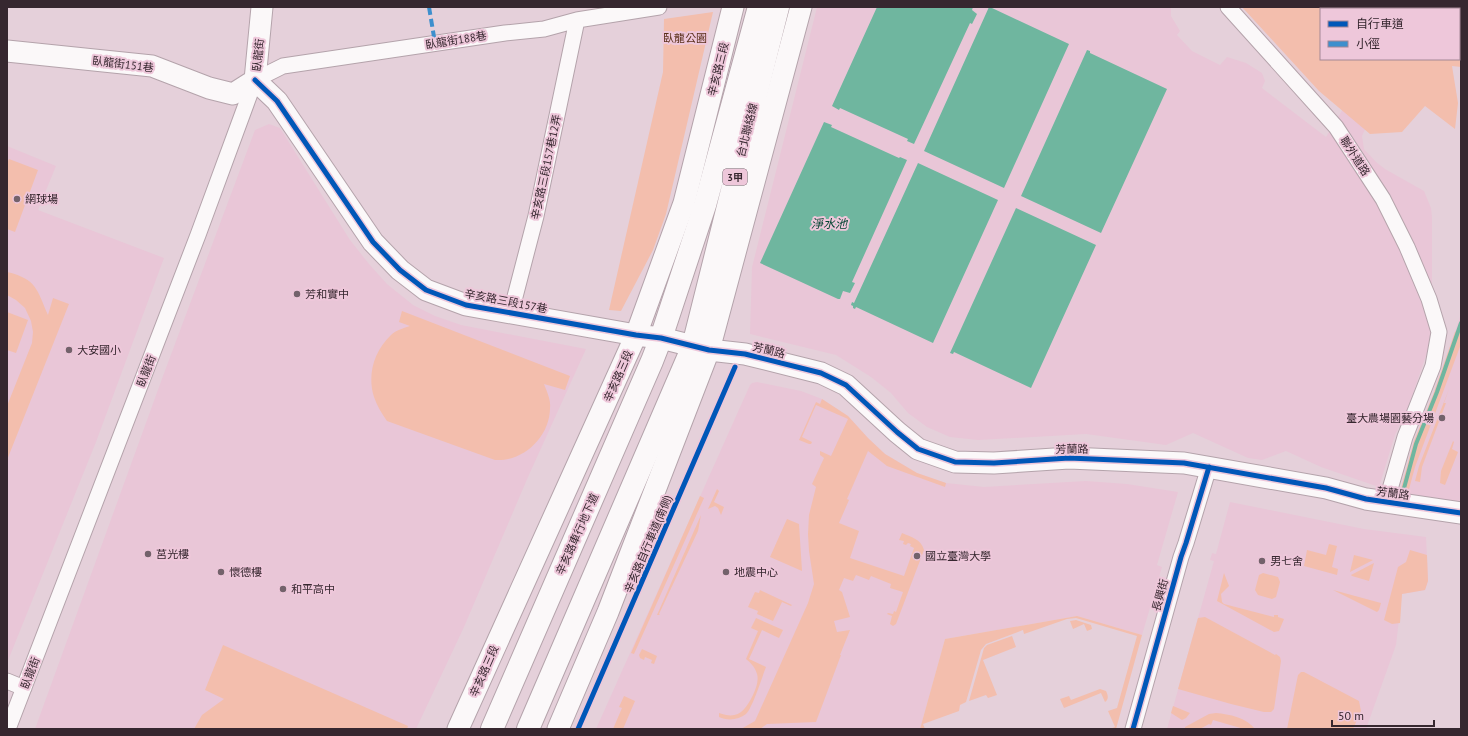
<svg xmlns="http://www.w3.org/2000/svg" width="1468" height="736" font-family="'PT Sans','Noto Sans TC',sans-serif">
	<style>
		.built { fill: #e9c6d7 }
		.green { fill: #f3bead; fill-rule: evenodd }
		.water { fill: #6fb69f }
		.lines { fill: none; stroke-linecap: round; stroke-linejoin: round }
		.stream { stroke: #6fb69f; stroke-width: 4 }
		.street-casing { stroke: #b4a3ab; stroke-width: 17 }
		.secondary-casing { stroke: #b4a3ab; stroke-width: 23 }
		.primary-casing { stroke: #b4a3ab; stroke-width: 24 }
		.highway-casing { stroke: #b4a3ab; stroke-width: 24 }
		.street { stroke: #fbf8f9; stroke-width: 15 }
		.secondary { stroke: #fbf8f9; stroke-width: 21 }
		.primary { stroke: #fbf8f9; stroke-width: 22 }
		.highway { stroke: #fbf8f9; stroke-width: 22 }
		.quiet { stroke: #3d8fcd; stroke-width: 4; stroke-dasharray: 8 4; stroke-linecap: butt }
		.cycleway-casing { stroke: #eec7da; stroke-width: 8 }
		.cycleway { stroke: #0057b8; stroke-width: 5 }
		.poi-dot { fill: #73626b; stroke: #eec7da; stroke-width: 1.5 }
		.labels { text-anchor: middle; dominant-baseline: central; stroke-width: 4; stroke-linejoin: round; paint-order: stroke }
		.shield { fill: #eec7da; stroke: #6d5762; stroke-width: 1 }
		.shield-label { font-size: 10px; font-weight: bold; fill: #36272f }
		.park-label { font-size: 11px; fill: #582e18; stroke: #eec7da }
		.street-label { font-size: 11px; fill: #36272f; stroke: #eec7da }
		.poi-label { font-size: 11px; fill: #36272f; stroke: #eec7da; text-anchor: start }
		.water-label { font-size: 12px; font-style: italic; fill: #044633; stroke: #eec7da }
	</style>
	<rect width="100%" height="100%" fill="#e5d0da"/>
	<path class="built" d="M817,7H1171V16L1180,31L1177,35L1192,51L1220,65L1227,57L1246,63L1262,73L1265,81L1262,88L1326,137L1343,109L1366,127L1362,136L1364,149L1376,162L1385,169L1424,191L1431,208L1432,217V338L1408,408L1395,435L1379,487L1321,467L1286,451L1262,460L1248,458L1193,433L1166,445L1086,434L978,440L950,437L927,427L908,413L891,393L871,377L836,355L750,334L752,267Z
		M269,124L280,128L350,240L369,264L387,284L413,305L435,316L461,325L586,349L528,477L464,627L416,729H35L163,376L255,130Z
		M7,146L56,166L38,210L164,258L96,442L7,663Z
		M1461,314V505L1403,496L1400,492L1414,441L1433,395Z
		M757,382L801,391L822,399L848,416L868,438L885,454L917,473L946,483L984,487L1086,481L1127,484L1178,492L1157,565L1162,567L1142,635L1077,616L945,639L920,729H596L750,385L752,383Z
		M1230,502L1364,529L1426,537L1428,581L1425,590L1402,594L1396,645L1366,729H1167L1214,561L1210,560L1212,553L1216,554Z"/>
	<path class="green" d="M1242,7H1461V67L1452,66L1458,103L1455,129L1425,106L1402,132L1370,134L1319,91ZM1321,9H1459V59H1321Z
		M713,12L666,214L653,250L621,311L609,310L663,72L664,19Z
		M9,159L38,170L15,232L7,229V163Z
		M7,272C37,279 37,290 48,315L53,298L69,304L7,460V406L32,343L33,332L31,321L25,308L16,300L7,295Z
		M402,311L570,376L565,390L544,384C547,392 551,400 550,408C550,437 523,462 495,460L387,421C382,414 377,406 374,397C367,375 374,351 391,335C396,330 404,328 410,326L399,322Z
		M7,312L28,320L16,353L7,350Z
		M1461,327V344L1415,467L1408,493L1400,492L1414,441L1433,395L1455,332Z
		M1449,389L1444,403H1446L1422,467L1420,482L1415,481L1419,466Z
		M822,399L848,416L868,438L885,454L917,473L946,483L945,487L887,466L868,451L847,499L849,500L839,523L859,531L850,558L904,576L914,548L910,546L911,544L908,543L906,545L903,544L904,541L899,540L902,533C911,537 921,539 924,550L896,624L893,626L890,624L892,616L887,614L888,613L893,614L894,611L896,612L903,592L890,588L891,584L871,576L869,580L856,575L853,581L844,578L839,590L842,592L850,617L834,621L837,632L850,630L840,655H841L816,722L767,724L760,729H741L755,721L808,603L814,584L809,551L808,534L809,515L816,487L812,484L824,458L820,455V451L831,456L848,419L816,405L802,437L812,442L811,444H809L799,440L816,402L820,404Z
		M1453,441L1454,442L1452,449L1458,452L1445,485L1440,483L1441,471Z
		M717,489L719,491L714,502L724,507L721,515L718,508L715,506L708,509Z
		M700,496L704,498L634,654L631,653Z
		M701,515L698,531L659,614L660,615H657Z
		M787,519L799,524L802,571L770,557Z
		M1329,544L1337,546L1332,567L1338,569L1337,575L1304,566L1307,550L1326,555Z
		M1410,550L1427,555L1428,581L1425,590L1402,594L1400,623L1392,624L1384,620L1398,567L1406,562Z
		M1354,555L1373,560L1350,572Z
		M1374,563L1369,581L1352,576L1351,575Z
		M1224,573L1229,586L1221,594L1222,602L1224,604L1274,617V615H1278V617L1284,619L1279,631L1274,632L1217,601Z
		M1263,573L1278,577L1280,582L1276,597L1272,599L1258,595L1255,590L1259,575Z
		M760,590L792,605L791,606L782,602L773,621L757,614L758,611L748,607L755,592L759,593Z
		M1333,590L1381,603L1379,610L1377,612Z
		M1077,616L1142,635L1116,729H1110L1115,727L1108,711L1117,708L1137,636L1076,618L1067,619L1024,634L1023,630L986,644L981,650L966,702L960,705L959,711L923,724L925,729H920L945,639Z
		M1205,617L1275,655L1276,654L1280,657L1281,661L1274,709L1271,712H1264L1231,704L1178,689L1198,618Z
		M756,618L783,630L779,638L762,630L749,659L766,667C762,677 753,707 746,714C739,720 727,721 719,717V713C738,720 745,711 753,695C756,688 759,681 757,674C755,667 751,663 746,659L758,631L751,628Z
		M1076,620L1091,625L1092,629L1087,631L1084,624L1073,629L1070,621Z
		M1012,636L1016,647L983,660L997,695L988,698L986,695L969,701L984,648L987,645Z
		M223,645L408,726L407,729H194L202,715L224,699L205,690Z
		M642,649L657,656L654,664L651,663L652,660L645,657L644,660L640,658L639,655Z
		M1301,672H1304L1359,701L1361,711L1353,729H1287L1298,675Z
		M1100,689L1106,691C1108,695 1109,699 1105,702L1101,693L1064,708L1060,699L1069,696L1071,700Z
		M624,696L635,701L623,729H613L622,708L619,707Z
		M1173,706L1190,713L1186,718L1182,720L1171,713Z
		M1216,713C1229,714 1247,718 1255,729H1244L1213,720L1211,725L1209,724L1200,729H1185V727L1209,714Z"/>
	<path class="water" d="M877,7H973L972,10L977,14L972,24L970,23L914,144L907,141L908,139L840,108L839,110L832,106Z
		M989,7H992V8L1069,44L1004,188L924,151Z
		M1087,50L1090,51V53L1167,89L1101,233L1021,196Z
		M824,122L832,125L831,127L899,158L900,157L907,160L852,282L855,283L850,293L843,291L840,299H838L760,263Z
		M918,163L998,200L933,343L856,307L855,309L853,308V306L851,305L852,302L854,303Z
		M1016,208L1096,245L1031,388L954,352L953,354L950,353Z"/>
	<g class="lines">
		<path class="stream" d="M1403,492L1416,444L1437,392L1461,323"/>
		<defs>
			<path id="street" d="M1228,7L1336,127L1383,199L1407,247L1429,299L1439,332L1433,366L1405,437L1386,503
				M511,312L536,216L577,20
				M7,681L24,688
				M8,729L198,235L255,80L283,66L505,33L544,29L577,20L659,7
				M1133,729L1181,557L1186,543L1209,467"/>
			<path id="secondary" d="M7,51L152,66L209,88L233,94L255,80
				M255,80L277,101L373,242L400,270L426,290L466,305L636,335L661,338L709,350L745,354L821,373L846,385L897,432L918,449L955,462L994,463L1069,458L1184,463L1326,488L1366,499L1461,513
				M255,80L262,7
				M458,729L636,335L684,203L733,7
				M558,729L608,612L709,350L801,7"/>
			<path id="primary" d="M492,729L652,361L661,338
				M528,729L693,346"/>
			<path id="highway" d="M661,338L705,205L759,7
				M693,346L778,7"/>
		</defs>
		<use href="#street" class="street-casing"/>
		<use href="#secondary" class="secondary-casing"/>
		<use href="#primary" class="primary-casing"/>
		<use href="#highway" class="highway-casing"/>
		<use href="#street" class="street"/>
		<use href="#secondary" class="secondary"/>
		<use href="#primary" class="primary"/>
		<use href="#highway" class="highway"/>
		<path class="quiet" d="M429,7L435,43"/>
		<defs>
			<path id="cycleway" d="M255,80L277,101L373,242L400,270L426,290L466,305L636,335L661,338L709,350L745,354L821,373L846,385L897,432L918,449L955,462L994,463L1069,458L1184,463L1326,488L1366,499L1461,513
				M578,729L735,367
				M1133,729L1181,557L1186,543L1209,467"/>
		</defs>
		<use href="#cycleway" class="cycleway-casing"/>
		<use href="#cycleway" class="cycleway"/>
	</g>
	<g class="poi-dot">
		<circle cx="17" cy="199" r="4"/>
		<circle cx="297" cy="294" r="4"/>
		<circle cx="69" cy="350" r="4"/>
		<circle cx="1442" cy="418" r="4"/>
		<circle cx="148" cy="554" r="4"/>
		<circle cx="917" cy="556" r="4"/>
		<circle cx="1262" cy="561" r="4"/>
		<circle cx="221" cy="572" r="4"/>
		<circle cx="726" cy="572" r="4"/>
		<circle cx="283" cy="589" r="4"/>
	</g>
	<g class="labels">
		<rect class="shield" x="723" y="169" width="24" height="16" rx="3"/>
		<g class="shield-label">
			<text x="735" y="177">3甲</text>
		</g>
		<g class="park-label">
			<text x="685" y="38">臥龍公園</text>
		</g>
		<g class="street-label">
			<text transform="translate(456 40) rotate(-9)">臥龍街188巷</text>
			<text transform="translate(258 55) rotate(-84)">臥龍街</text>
			<text transform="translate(123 64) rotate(7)">臥龍街151巷</text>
			<text transform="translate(718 69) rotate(-76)">辛亥路三段</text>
			<text transform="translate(747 130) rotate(-76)">台北聯絡線</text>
			<text transform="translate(1355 156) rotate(57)">聯外道路</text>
			<text transform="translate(546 167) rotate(-78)">辛亥路三段157巷12弄</text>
			<text transform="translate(506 301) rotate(11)">辛亥路三段157巷</text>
			<text transform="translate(769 350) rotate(14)">芳蘭路</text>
			<text transform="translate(146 371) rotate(-69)">臥龍街</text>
			<text transform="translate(618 376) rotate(-66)">辛亥路三段</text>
			<text transform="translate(1072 449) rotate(-1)">芳蘭路</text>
			<text transform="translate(1393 493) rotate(8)">芳蘭路</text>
			<text transform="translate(577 534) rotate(-66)">辛亥路車行地下道</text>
			<text transform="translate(648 544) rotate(-67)">辛亥路自行車道(南側)</text>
			<text transform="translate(1160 595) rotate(-75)">長興街</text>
			<text transform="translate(484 671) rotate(-66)">辛亥路三段</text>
			<text transform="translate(30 673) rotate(-69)">臥龍街</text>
		</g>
		<g class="poi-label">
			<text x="25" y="199">網球場</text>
			<text x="305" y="294">芳和實中</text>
			<text x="77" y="350">大安國小</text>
			<text x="1434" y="418" text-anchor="end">臺大農場園藝分場</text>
			<text x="156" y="554">莒光樓</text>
			<text x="925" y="556">國立臺灣大學</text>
			<text x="1270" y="561">男七舍</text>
			<text x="229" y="572">懷德樓</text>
			<text x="734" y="572">地震中心</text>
			<text x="291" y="589">和平高中</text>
		</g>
		<g class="water-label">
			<text x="829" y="223">淨水池</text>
		</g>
	</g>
	<rect width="1468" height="736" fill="none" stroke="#36272f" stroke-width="16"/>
	<rect x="1320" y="8" width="140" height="52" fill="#eec7da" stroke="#a48796"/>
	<rect x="1328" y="21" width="20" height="6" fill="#0057b8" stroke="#a48796"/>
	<text x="1356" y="28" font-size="12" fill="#36272f">自行車道</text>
	<rect x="1328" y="41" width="20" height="6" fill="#3d8fcd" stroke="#a48796"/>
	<text x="1356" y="48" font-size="12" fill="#36272f">小徑</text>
	<path d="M1332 720v6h102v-6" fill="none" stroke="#36272f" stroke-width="2"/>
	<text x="1338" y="720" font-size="12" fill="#36272f" stroke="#eec7da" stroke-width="3" paint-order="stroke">50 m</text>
</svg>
